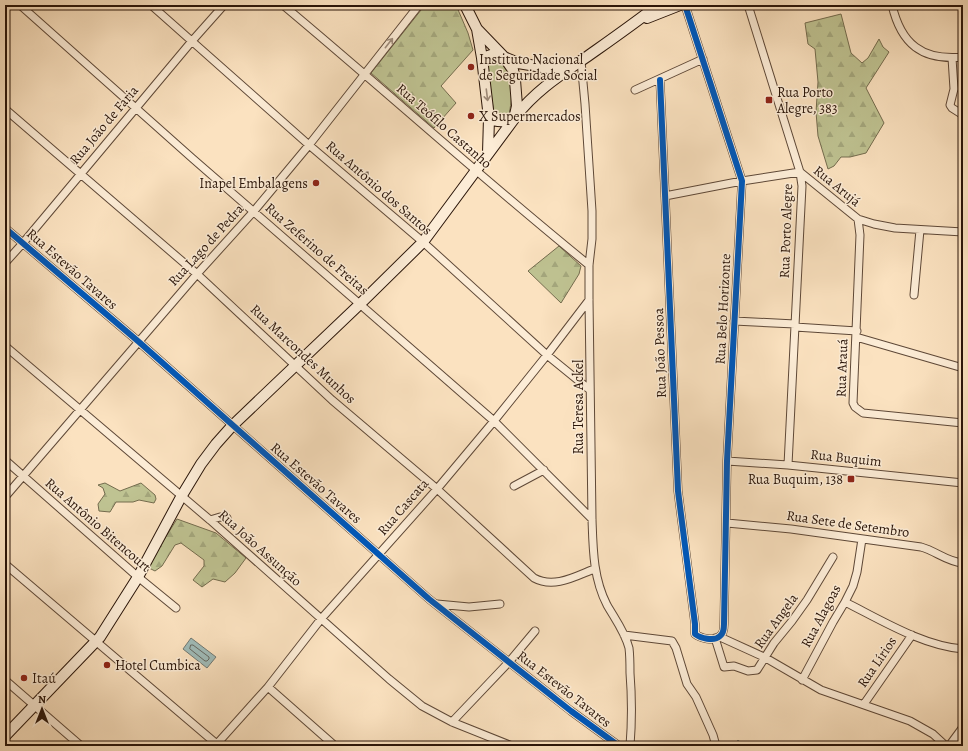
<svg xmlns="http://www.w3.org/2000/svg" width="968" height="751" font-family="Alegreya,serif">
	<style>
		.grass { fill: #bfc392; stroke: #746c4e }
		.forest { fill: url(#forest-firs); stroke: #746c4e }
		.water { fill: #a0bcb9; stroke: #717973 }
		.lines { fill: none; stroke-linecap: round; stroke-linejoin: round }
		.shore { stroke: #656861; stroke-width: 1 }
		.stream { stroke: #717973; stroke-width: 2 }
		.street-casing { stroke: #5e4837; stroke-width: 9 }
		.secondary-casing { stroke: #2a1509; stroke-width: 12 }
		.street { stroke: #fcecd6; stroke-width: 7 }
		.secondary { stroke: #fcecd6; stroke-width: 10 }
		.cycleway-casing { stroke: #fcecd6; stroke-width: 8 }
		.cycleway { stroke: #0057b8; stroke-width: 6 }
		.oneway { stroke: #9e8b7a }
		.poi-dot { fill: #8f2418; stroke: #fcecd6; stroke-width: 1.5 }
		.labels { text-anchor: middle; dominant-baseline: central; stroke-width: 3; stroke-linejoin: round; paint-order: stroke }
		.poi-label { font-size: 14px; fill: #2a1509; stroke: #fcecd6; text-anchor: start }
		.street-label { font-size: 14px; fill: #2a1509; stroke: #fcecd6 }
	</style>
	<defs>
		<pattern id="forest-firs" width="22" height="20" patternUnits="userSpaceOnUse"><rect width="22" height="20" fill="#bfc392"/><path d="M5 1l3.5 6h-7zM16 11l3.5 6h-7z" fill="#a4a77d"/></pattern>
	</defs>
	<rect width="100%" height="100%" fill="#fbe2c0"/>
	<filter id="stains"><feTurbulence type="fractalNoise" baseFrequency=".005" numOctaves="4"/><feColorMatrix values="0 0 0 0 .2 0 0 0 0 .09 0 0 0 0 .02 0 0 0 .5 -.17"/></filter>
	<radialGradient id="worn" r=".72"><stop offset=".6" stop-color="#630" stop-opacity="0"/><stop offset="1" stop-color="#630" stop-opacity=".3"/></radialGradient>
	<path class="grass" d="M495,59C497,60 502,62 504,64C515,74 512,101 509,114L501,117L494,115L487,62Z"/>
	<path class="forest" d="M425,5H456L468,33L473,50L441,86L456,103L434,128L371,73Z
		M841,14L851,53L862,63L868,58L879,39L883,47L889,52L866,88L884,123L866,153L850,157H841L834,166L828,169L818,136L816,112L818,82L815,49L808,44L805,23Z
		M559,246L581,266L579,274L561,303L528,271Z
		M105,483L120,491L141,483L155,495L156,499L154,503L139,500L133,502H116L110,512L99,511L98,504L105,494L103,488L98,485Z
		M177,519L216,533L246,558L235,573L225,582L213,579L202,587L193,580L204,566V560L181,543L175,545L162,566L155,571L147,567Z"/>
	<path class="water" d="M191,638L216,657L207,668L183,649Z"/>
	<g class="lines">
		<path class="shore" d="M191,645H193L209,657V659L207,661H205L190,649Z"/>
		<path class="stream" d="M738,741L743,746"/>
		<defs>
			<path id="street" d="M20,5L192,158L494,421L592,519
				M151,5L309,145L423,242L547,355L590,390
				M283,5C386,91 485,181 589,265
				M748,5L800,172L802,186L788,465
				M892,5C901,44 922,61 963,57
				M952,58L954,89L950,105L952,108L963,115
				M581,61L585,104L592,211V239L589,265V300L592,519C593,548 593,578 607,605C615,619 625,632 629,648C630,656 630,665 630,673C632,698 632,721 630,746
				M660,80L678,491L695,624V634C700,638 714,642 720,636C723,634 724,628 724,624L727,461L742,181L685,5
				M635,90L703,59
				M5,109L197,274L332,400L437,489L534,578C554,589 576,576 594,569
				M800,172L858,219L874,224L895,228L963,232
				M665,196L742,181L800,172
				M858,219L860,235L853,403L855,407L863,413L963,423
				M5,228L139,342L429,599L571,711L619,746
				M5,263L23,243L192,41L224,5
				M914,295L920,230
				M734,321L795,324
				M795,327L857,331
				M856,337L963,368
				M5,346L210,520L389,679L422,706L452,722L512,746
				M5,460L138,577L176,608
				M727,461L788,465L963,483
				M514,486L544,470
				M5,497L197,274L254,211L309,145L419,5
				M210,520L220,517L227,518
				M727,523L791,529L921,547C936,551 947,562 963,563
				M5,564L219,746
				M845,602C881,620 923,646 963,649
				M437,604L469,607L500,604
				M624,635L672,641L676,648L687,684L696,697L713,735L716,746
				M720,637L764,657L821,690L910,721L933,734L946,746
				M715,638L724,667L734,666L748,671L757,670L774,643L792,621L807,600L833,557
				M5,680L81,746
				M802,680L833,622L845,602L853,586L857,572L862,539
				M268,687L335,746
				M864,704L912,635
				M452,722L509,662L535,631
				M955,739L963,742
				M215,746L268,687L321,619L437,489L494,421L547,355L589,300
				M949,746L963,727"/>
			<path id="secondary" d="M465,5L477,29L482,58L489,118L488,153
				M647,18L680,5
				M482,58L494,54L504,57L518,63L548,68L572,65
				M516,116C536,90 562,74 588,56C612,39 635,23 658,5
				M489,118C497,123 505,122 514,119
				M5,736L100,637L138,577L181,497L201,464L216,444L232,426L360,304L423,242L514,119L517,106L515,80L513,70L504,57L477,29"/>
		</defs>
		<use href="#street" class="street-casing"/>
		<use href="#secondary" class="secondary-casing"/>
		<use href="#street" class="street"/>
		<use href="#secondary" class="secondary"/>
		<defs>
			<path id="cycleway" d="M660,80L678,491L695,624V634C700,638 714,642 720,636C723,634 724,628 724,624L727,461L742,181L685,5
				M5,228L139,342L429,599L571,711L619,746"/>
		</defs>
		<use href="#cycleway" class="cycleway-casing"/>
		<use href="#cycleway" class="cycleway"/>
	</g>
	<defs><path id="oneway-shaft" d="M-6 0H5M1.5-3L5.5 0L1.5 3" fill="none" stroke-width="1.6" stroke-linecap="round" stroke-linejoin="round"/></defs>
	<g class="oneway">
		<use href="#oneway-shaft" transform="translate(389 43) rotate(-52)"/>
		<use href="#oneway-shaft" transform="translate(487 95) rotate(83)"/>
	</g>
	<g class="poi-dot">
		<circle cx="471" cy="67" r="4"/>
		<rect x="765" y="96" width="8" height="8" rx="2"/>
		<circle cx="471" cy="116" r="4"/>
		<circle cx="316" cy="183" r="4"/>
		<rect x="847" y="475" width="8" height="8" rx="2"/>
		<circle cx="107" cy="665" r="4"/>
		<circle cx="24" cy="678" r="4"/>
	</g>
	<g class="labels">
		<g class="poi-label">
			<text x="479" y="59">Instituto Nacional<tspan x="479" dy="16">de Seguridade Social</tspan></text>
			<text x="777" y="92">Rua Porto<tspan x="777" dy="16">Alegre, 383</tspan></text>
			<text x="479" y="116">X Supermercados</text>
			<text x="308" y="183" text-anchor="end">Inapel Embalagens</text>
			<text x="843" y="479" text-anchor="end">Rua Buquim, 138</text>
			<text x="115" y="665">Hotel Cumbica</text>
			<text x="32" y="678">Itaú</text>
		</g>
		<g class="street-label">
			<text transform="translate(104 125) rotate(-50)">Rua João de Faria</text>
			<text transform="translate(444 126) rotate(41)">Rua Teófilo Castanho</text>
			<text transform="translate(837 186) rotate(39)">Rua Arujá</text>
			<text transform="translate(379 188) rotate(41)">Rua Antônio dos Santos</text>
			<text transform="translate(786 231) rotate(-88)">Rua Porto Alegre</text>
			<text transform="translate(206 245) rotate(-48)">Rua Lago de Pedra</text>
			<text transform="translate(317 249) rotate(41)">Rua Zeferino de Freitas</text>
			<text transform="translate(72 269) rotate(41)">Rua Estevão Tavares</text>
			<text transform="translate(723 309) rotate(-87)">Rua Belo Horizonte</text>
			<text transform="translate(660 353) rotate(-92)">Rua João Pessoa</text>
			<text transform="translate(303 354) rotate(43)">Rua Marcondes Munhos</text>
			<text transform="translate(842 368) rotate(-88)">Rua Arauá</text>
			<text transform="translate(578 407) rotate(-90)">Rua Teresa Ackel</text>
			<text transform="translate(846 458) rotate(6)">Rua Buquim</text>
			<text transform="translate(316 483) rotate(41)">Rua Estevão Tavares</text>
			<text transform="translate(403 507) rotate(-49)">Rua Cascata</text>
			<text transform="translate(848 524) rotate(8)">Rua Sete de Setembro</text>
			<text transform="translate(98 525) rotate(41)">Rua Antônio Bitencourt</text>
			<text transform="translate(260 548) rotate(42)">Rua João Assunção</text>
			<text transform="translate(821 616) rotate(-62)">Rua Alagoas</text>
			<text transform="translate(776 621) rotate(-54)">Rua Angela</text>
			<text transform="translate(877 662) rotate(-56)">Rua Lírios</text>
			<text transform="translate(564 689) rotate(38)">Rua Estevão Tavares</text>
		</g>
	</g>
	<rect width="968" height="751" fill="none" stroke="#fbe2c0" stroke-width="20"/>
	<rect x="6" y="6" width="956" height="739" fill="none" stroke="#2a1509" stroke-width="2"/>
	<rect x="10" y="10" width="948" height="731" fill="none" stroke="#2a1509"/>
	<g transform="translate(42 709)" stroke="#fcecd6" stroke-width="3" paint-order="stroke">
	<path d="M0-3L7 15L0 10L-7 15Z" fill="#2a1509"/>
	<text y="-6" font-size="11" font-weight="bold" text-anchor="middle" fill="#2a1509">N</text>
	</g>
	<rect width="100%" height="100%" filter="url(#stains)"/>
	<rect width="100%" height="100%" fill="url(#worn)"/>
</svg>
